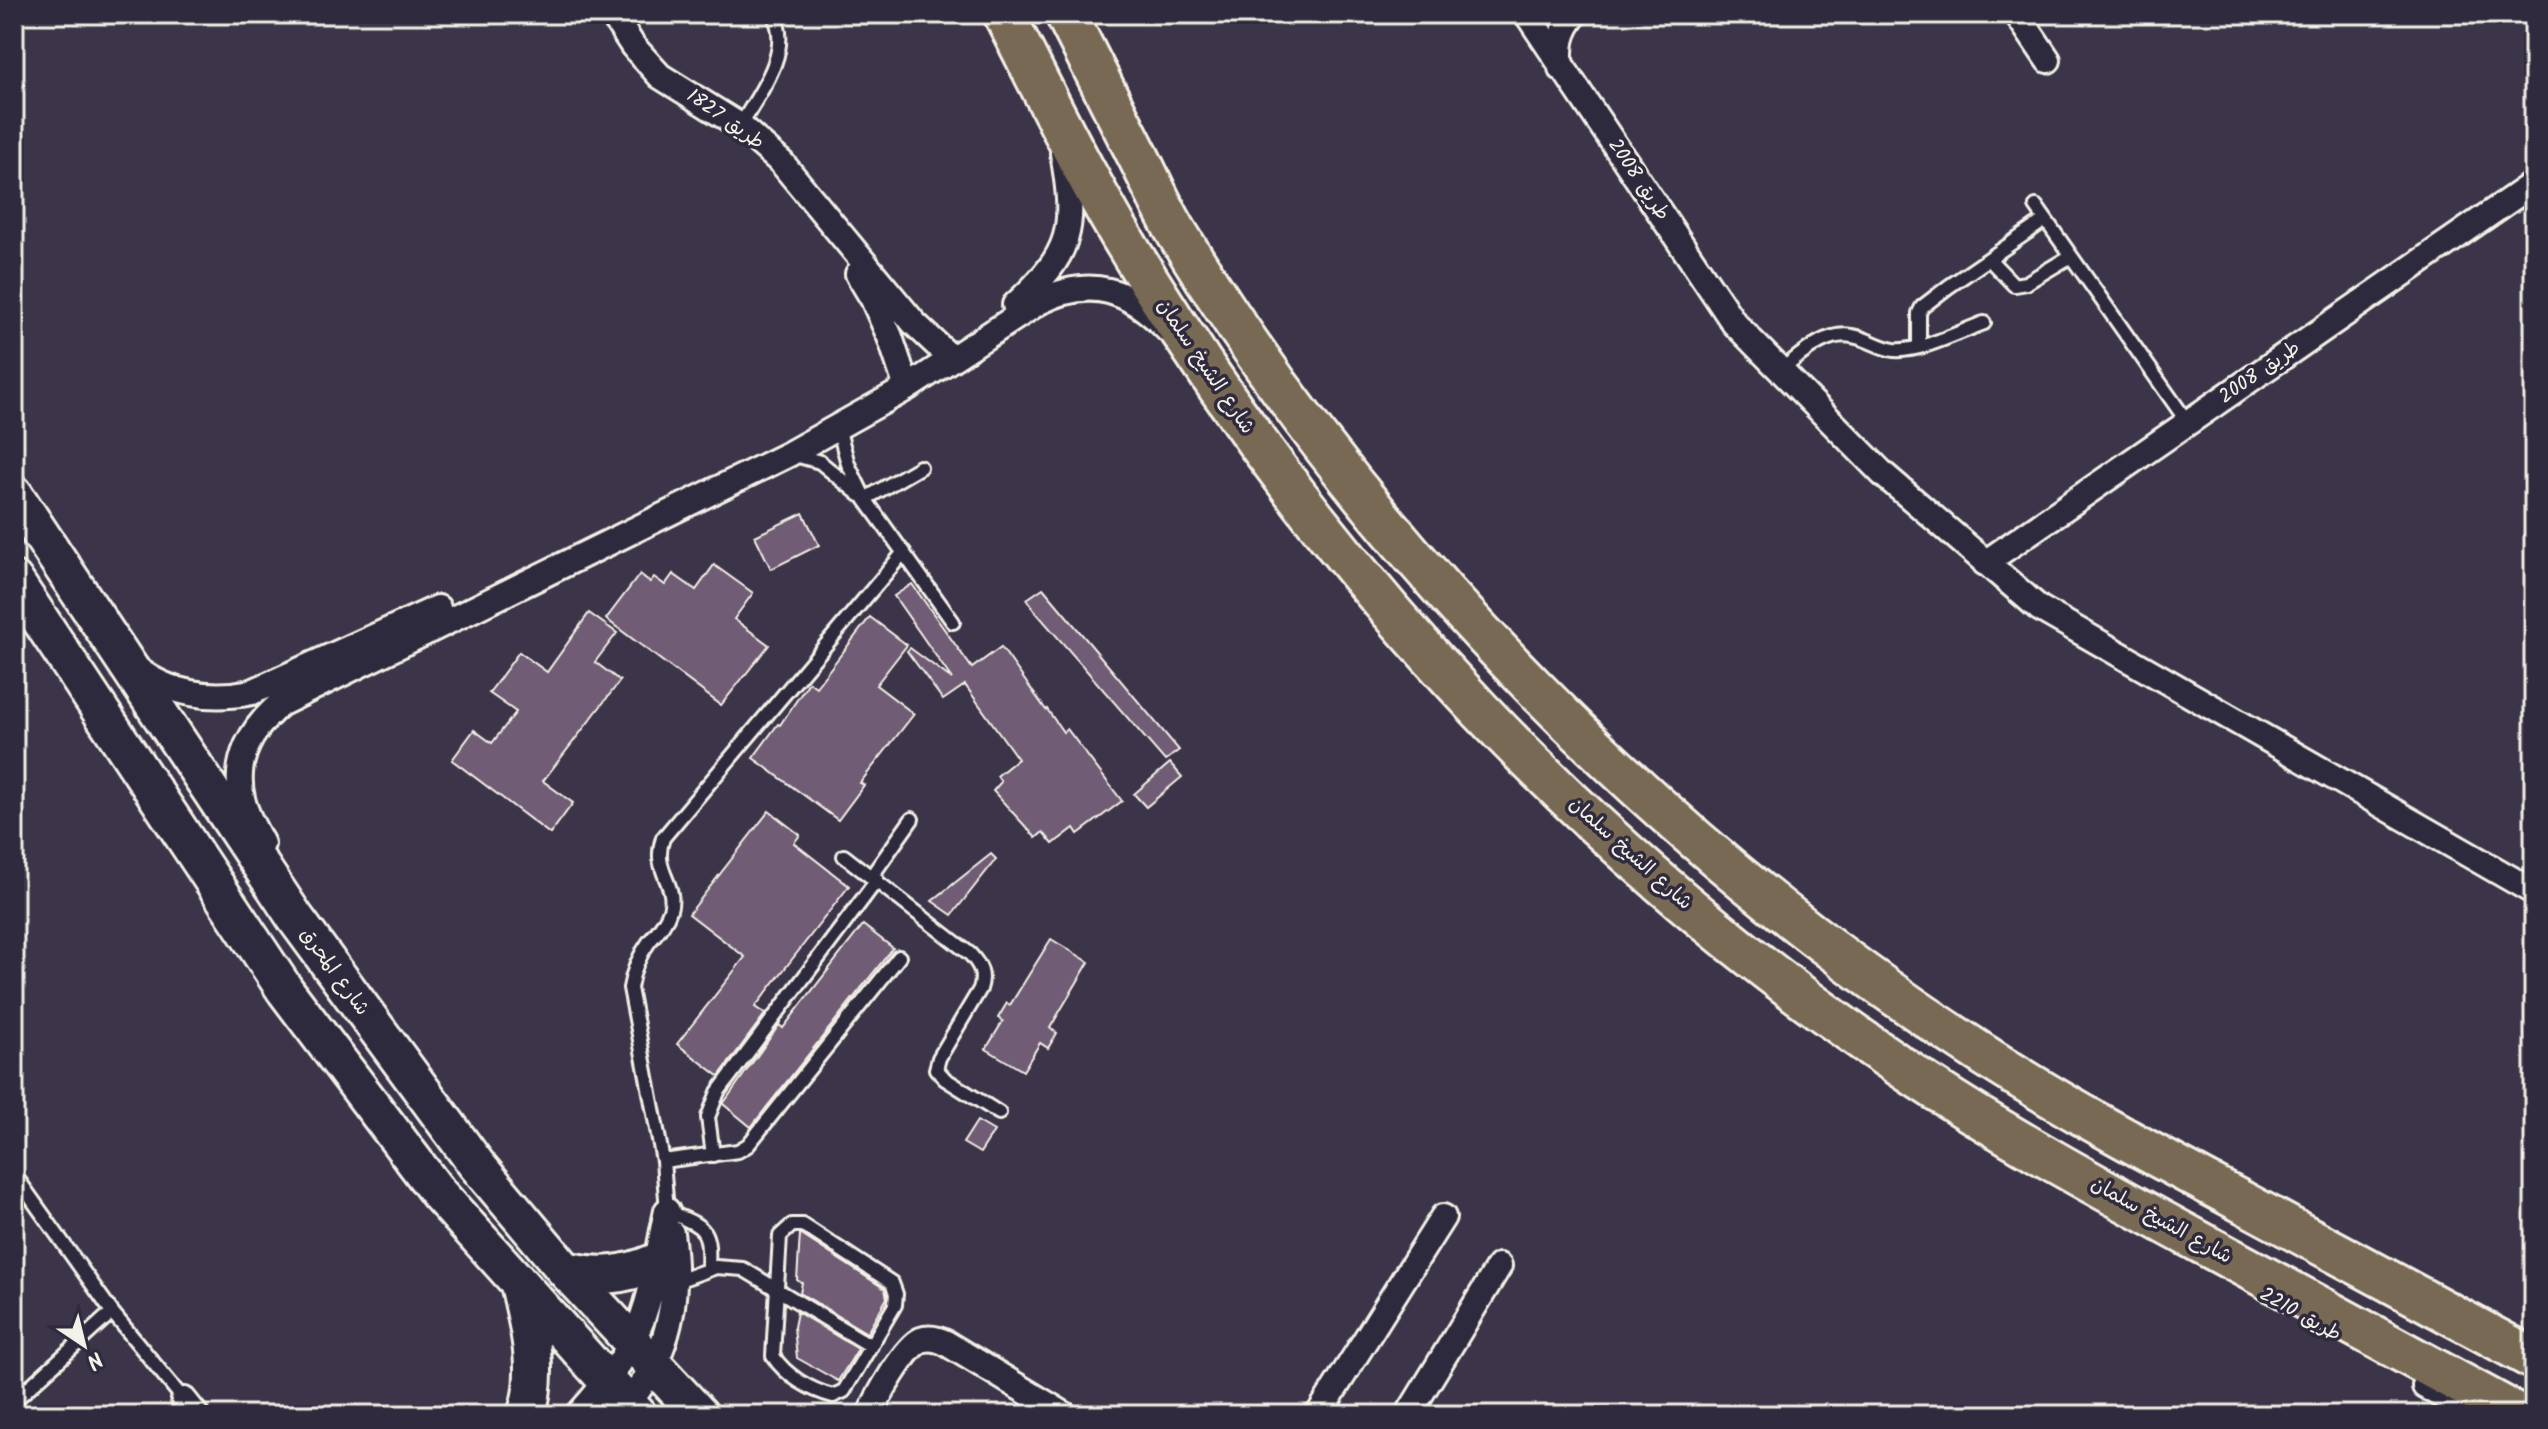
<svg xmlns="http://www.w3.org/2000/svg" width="2548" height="1429" font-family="Kalam,'Playpen Sans Arabic',sans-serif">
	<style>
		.building { fill: #6f5c74; stroke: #f4f1e8; stroke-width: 2 }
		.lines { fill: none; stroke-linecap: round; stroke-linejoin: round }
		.service-casing { stroke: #f4f1e8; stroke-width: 18 }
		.minor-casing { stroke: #f4f1e8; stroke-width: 30 }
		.secondary-casing { stroke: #f4f1e8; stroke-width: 42 }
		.primary-casing { stroke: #f4f1e8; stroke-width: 46 }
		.service { stroke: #2f2a3d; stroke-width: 12 }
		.minor { stroke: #2f2a3d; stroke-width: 24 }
		.secondary { stroke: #2f2a3d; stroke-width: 36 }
		.primary { stroke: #786954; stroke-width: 40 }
		.labels { text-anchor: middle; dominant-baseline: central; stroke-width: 7; stroke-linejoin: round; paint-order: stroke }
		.street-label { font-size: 20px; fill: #f4f1e8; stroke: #2f2a3d }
	</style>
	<rect width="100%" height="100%" fill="#3c3448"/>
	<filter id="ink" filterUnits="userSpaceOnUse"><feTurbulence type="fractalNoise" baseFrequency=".0125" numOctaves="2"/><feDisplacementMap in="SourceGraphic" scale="16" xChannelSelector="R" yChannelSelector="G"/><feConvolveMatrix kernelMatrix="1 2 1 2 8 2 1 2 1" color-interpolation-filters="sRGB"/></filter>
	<g filter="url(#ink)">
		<path class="building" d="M803,513L819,545L771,569L755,536Z
			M714,565L753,593L734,619L769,645L721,705L606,619L640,574L650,582L654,577L665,585L673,574L696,590Z
			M912,584L972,668L1001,647L1046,710L1047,709L1063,732L1067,729L1122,801L1078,834L1074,828L1053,844L1043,832L1036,838L993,791L1001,782L997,776L1018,759L965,685L943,700L907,651L910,648L952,679L894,596Z
			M1043,588L1179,750L1165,761L1033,609L1027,599Z
			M589,613L617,633L595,662L620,681L543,781L573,803L550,834L452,760L474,730L492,743L516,712L489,693L519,652L547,672Z
			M870,617L907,645L876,685L914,714L860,783L864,785L838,820L753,758L778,724L780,725L809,682L816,687Z
			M1170,763L1182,777L1146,807L1134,794Z
			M769,811L800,835L794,843L849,886L755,1007L765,1014L719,1076L677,1044L745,957L689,914Z
			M991,854L996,859L952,915L932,901Z
			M863,925L893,948L751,1127L723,1104L779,1025L783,1028Z
			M1051,939L1089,962L1050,1028L1057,1033L1048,1048L1040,1043L1023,1071L986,1049L1003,1021L998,1018L1007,1003L1010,1005Z
			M977,1121L994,1131L980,1153L963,1143Z
			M800,1234L885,1289L887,1298L867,1333L800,1293L802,1283L797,1280Z
			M797,1312L858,1349L838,1381L797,1358L794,1327Z"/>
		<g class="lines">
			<defs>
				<path id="service" d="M740,126C758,95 794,50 773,14
					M2036,206L2188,423
					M1989,259L2014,285L2026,283L2071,256
					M1919,347V313L1922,307L1948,287L2045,220
					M1781,370C1801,355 1825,331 1852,336C1867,338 1879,348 1894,350C1921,352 1959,332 1984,323
					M838,427L848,464L865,499L953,622
					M792,454L820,462L860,495
					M865,499L920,467
					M844,856L970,954C980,965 985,974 980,989L939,1058L936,1069L945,1079L999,1113
					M871,877L912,819
					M713,1155L708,1117L718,1092L877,880
					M663,1161L738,1151L748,1145L899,957
					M14,1174L112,1312L184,1400
					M792,1225H803L892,1283L896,1294L895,1305L844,1391L833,1396C810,1390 786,1376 773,1356L780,1236Z
					M708,1269C710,1226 705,1228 667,1211L663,1161L630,988C633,970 638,957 649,942C657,932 666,923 670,910C678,883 651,871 663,838L904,552
					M674,1282L716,1267L743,1269L871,1346
					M14,1401L112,1312"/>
				<path id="minor" d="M612,14L633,46L660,76L740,126L782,163L914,323L951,358
					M1527,14L1734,323L1883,474L2039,608L2534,892
					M2017,14L2048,60
					M1561,68C1558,47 1561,30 1575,14
					M858,274L873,299L890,337L907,388
					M1015,305C1073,252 1076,229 1063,153
					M1985,563L2534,183
					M136,668C169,695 212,700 252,692L438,608
					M262,844C255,830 245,814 242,798C233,760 252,728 280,704L789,454L907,388L1039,302C1091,276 1129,289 1168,330
					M2425,1386L2476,1415
					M184,1400L196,1415
					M618,1413C668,1364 681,1301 671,1233
					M578,1415C608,1382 635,1347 647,1304C656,1274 660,1242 667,1211
					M870,1415C876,1399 905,1347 921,1340C929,1337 938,1339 946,1343L1065,1415
					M1318,1415L1443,1217
					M1408,1415L1499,1266"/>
				<path id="secondary" d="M14,494L296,919L476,1164L565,1270L700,1415
					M14,580L285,990L439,1194L638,1415
					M565,1270C599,1278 624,1276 656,1262
					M519,1284C529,1326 541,1373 526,1415"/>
				<path id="primary" d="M1004,14C1049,102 1092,192 1145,275C1339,588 1594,860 1900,1066C2000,1134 2106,1191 2211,1248C2314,1304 2416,1359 2519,1415
					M1066,14C1091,63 1115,111 1140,160C1152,184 1163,210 1177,233C1372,553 1665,850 1979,1052C2065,1108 2156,1156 2246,1204C2342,1256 2438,1307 2534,1359"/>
			</defs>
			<use href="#service" class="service-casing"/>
			<use href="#minor" class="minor-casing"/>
			<use href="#secondary" class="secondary-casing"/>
			<use href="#primary" class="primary-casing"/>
			<use href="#service" class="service"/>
			<use href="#minor" class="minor"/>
			<use href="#secondary" class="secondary"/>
			<use href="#primary" class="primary"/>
		</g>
	</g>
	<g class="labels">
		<g class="street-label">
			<text transform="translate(725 120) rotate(35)">طريق 1827</text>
			<text transform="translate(1638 180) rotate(56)">طريق 2008</text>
			<text transform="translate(1205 367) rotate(56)">شارع الشيخ سلمان</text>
			<text transform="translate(2260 373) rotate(-35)">طريق 2008</text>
			<text transform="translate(1630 854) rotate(42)">شارع الشيخ سلمان</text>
			<text transform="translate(334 972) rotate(54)">شارع المحرق</text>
			<text transform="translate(2161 1221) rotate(29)">شارع الشيخ سلمان</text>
			<text transform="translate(2300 1315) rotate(29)">طريق 2210</text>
		</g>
	</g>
	<rect width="2548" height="1429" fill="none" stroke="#2f2a3d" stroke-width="48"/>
	<rect x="24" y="24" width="2500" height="1381" fill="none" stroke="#f4f1e8" stroke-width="3" filter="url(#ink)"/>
	<g transform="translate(84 1345) rotate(145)" stroke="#2f2a3d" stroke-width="6" paint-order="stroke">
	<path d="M0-6L14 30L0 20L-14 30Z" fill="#f4f1e8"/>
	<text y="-12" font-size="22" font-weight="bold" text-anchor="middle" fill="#f4f1e8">N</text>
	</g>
</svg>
